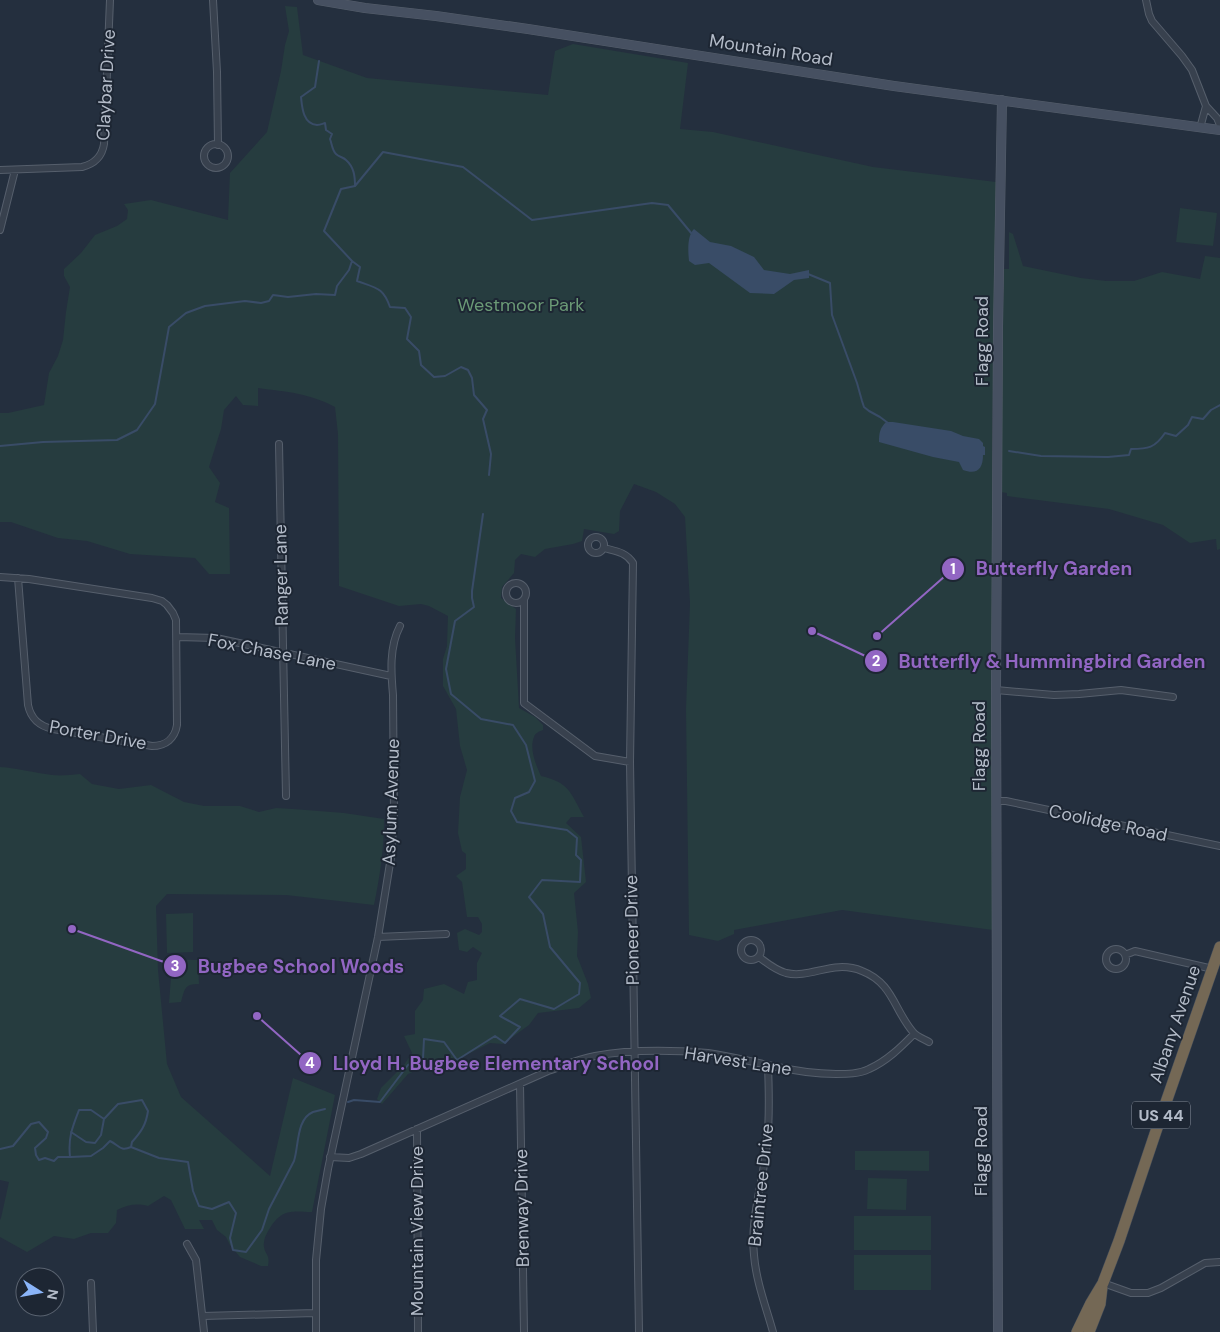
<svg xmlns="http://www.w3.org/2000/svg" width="1220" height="1332" font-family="'DM Sans',sans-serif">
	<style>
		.green { fill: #263c3f }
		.water { fill: #394c67 }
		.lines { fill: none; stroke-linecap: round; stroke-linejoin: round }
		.stream { stroke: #394c67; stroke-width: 2 }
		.street-casing { stroke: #565f6c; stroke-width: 8 }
		.secondary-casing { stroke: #565f6c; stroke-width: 10 }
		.highway-casing { stroke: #434c59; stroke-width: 12 }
		.street { stroke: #38414e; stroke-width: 6 }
		.secondary { stroke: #465061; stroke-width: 9 }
		.highway { stroke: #746855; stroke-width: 11 }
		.labels { text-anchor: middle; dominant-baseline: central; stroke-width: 4; stroke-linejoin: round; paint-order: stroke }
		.shield { fill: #1d2633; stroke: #878f9c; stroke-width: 1 }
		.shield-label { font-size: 16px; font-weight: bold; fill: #b4bcc9 }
		.street-label { font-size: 18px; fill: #b4bcc9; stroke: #1d2633 }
		.park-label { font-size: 18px; fill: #6b9a76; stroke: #1d2633 }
		.leader { fill: none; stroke: #9266c3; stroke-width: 2 }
		.callout-dot { fill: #9266c3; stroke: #1d2633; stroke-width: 2 }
		.mark-label { font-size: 15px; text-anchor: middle; font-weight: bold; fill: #fff }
		.callout-label { font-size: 19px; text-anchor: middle; font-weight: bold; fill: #9266c3; stroke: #1d2633; stroke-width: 4; stroke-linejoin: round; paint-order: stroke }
	</style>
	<rect width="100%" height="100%" fill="#242f3e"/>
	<path class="green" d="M285,6L297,7L303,55L367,78L548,95L555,51L573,44L688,63L680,129L713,132L873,167L996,182L992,443L993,930L842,910L734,930V934L718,941L689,935L686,709L690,603L685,517L675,504L656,492L634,484L620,511L619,531L614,534L584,529L582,541L573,544L545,549L535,557L521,554L515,560L514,573L502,587L501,598L516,609L515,638L519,708L535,717L543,725V730C540,731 535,733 534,737C529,749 536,765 541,776C570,783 570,792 584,817H571L566,823L581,837L586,882L574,893L578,932L577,956L588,984L591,998L579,1008L538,1013L529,1025L503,1044L490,1043L452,1062L431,1064L408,1074L382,1104L377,1099L381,1088L404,1065L412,1053L404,1036L415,1034V1011L423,1000L424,989L444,984L464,994L468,982L477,980V963L482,953L473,947L467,952L459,950L457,933L465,929L479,935L482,932V924L478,917H467L462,882L456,876L466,869V854L462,851L458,833L460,797L467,770L460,746L456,709L443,686V659L447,646L448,616L429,606L421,604L399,606L339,586L338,434L335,407C309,393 287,392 258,388V406L243,405L236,396L224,410L221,429L209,467L220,483L215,502L229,508L230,574H209L195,558L130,554L87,541L58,538L11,522H0V413H8L44,405L49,373L58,356L63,340L66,312L70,287L64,276V269L81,253L95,235L117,226L127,219L128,210L124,204L151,200L228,220L230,173L267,132L281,71L285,45L289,31Z
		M1180,208L1217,213L1213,246L1176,242Z
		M1009,232L1013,234L1023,266L1081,278L1106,281H1134L1162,272L1200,279L1205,256L1220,258V549L1217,550L1216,539L1190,543L1163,525L1109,509L1007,496V493L1001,492V405L1004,269H1009Z
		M0,767C18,768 34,773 52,775C61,776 70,775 80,774L92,784L119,789L151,785L184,802L204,806H240L259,812L276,808L293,809L344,813L384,819C384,849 380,876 374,905L286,895L167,894L156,906L158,970L167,1064L181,1097L270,1176L293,1078L335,1095L312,1212C291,1211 282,1209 270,1228C266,1234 263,1240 264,1247C266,1257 270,1253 268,1266H261L240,1257L230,1245L226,1237L217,1230L212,1220H199L204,1229H185L171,1200L164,1196L148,1206C136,1203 127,1205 117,1210L116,1223L108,1233H91L74,1239L54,1236L27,1252L0,1237V1220L1,1218L9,1182L0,1180Z
		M193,913V952L167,953L166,914Z
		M198,960L199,984C184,984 185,989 181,1002L169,1003L172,965C178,958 190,960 198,960Z
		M855,1151H929V1171L855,1170Z
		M868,1178L907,1179L906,1210L867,1209Z
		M854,1216H931V1250H854Z
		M854,1255H931V1290H854Z"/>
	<path class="water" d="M694,229L710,242L731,246L754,257L764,270L790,274L809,270V278L794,280L774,294L750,293L709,263L695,265L689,261C688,251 687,236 694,229Z
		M886,422H893L951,431L963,436L979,439L983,443V446L985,447V455H983C983,469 977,475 963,470L959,462L933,457L879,442C879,433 880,428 886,422Z"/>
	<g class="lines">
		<path class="stream" d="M319,61L315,87L301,97C302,107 303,124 317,125C320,125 322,124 325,123L326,130L332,134L330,139C332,144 332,150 336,154C339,157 343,157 346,160C354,167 355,176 355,186
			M808,274L830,283L832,315L857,383L862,401L864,407L869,411L880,417L888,423
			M0,446L43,442L117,440L137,430L155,404L169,327L186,313L205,306L245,301L261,303L269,301L273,295L288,297L316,294L335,295L337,286L349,270L352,261
			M1009,451L1041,456L1108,457L1129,455L1131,449C1148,449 1155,448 1165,433L1176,436L1188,425L1192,417L1203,419L1211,410L1220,405
			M489,475L491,454L483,419L487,410L474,395L472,378L468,370L461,367L445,376L434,377L421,365L419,351L407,339L411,317L405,308L390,307C383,287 376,288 357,281L360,267L352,261L324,231L341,189L355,186L383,152L463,167L532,220L652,203L668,205L692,234
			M348,1102L354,1100L380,1102L408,1065L423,1059L424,1039L444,1042L457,1060L495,1036L505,1043L520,1027L500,1016L520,999L554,1009L579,994L580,983L550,947L543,914L529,897L542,880L580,882L581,860L576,855L577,838L567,830L517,822L511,811L515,798L529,792L535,781L526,745L513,725L481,719L451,694L446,669L455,621L474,607L472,598V591L483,514
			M71,1132L86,1142L95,1143L101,1135L104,1119
			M0,1149L13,1146L31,1124L39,1122L48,1132L46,1138L35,1148L36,1155L39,1160L45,1158L54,1161L58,1157H70C68,1138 72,1128 79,1110H91L104,1119L118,1104L142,1100L148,1111C146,1125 141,1132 132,1142L131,1147L159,1158L188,1162L193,1191L199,1206L212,1209L229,1202L236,1213L230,1238L233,1250L246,1252L262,1230L269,1209L294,1161C299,1146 296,1119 313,1112C317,1111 321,1110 325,1109
			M71,1157L91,1156L103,1148L110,1141C119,1145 120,1152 131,1147"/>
		<defs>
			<path id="street" d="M213,0L217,72L218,145
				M1146,0L1149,14L1152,21L1182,56L1192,70L1206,106L1217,118L1220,125
				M1200,128L1206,106
				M204 156a12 12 0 1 1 24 0a12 12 0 1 1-24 0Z
				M0,170L82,167C94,164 102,157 104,144L110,0
				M0,230L15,170
				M279,444L286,796
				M588 545a8 8 0 1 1 16 0a8 8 0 1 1-16 0Z
				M604,548C615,551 626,552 633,563L630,762L639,1332
				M0,577L29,579L152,598L162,601L167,605L173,613L176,620L177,725C175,738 166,746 152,746L53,729C39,726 31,719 28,705L18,578
				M506 593a10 10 0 1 1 20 0a10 10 0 1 1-20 0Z
				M524,600V703L595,756L630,762
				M177,637L216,638L391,676
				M996,690L1054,695L1079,694L1121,690L1173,697
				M996,801H1006L1220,846
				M378,937L446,934
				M741 950a10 10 0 1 1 20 0a10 10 0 1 1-20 0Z
				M1106 959a10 10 0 1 1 20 0a10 10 0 1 1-20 0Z
				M1125,955L1135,951L1213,969
				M759,957C767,963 775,970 786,973C811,979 833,959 862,971C893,983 894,1010 913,1032C917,1037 924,1039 929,1042
				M768,1066C769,1091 770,1116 767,1142C764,1180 750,1216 754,1255C756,1281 766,1307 773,1332
				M520,1084L524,1332
				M417,1129L418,1332
				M330,1157L349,1158L361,1154L548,1071C563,1066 578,1059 595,1056C632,1049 671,1050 708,1053C729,1056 748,1061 768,1065C790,1070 813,1074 836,1074C847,1074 859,1074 869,1069C887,1061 901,1047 914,1034
				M187,1244L196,1260L204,1332
				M91,1283L93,1332
				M1103,1283L1131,1293H1148L1161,1288L1205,1263L1220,1262
				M203,1316L315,1313
				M316,1332V1260L321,1209L328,1169L378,937L391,857L394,814L393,695C391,673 389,647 400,626"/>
			<path id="secondary" d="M318,0L365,8L436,16L528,29L894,86L1220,130
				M998,1332L996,690L998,328L1002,100"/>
			<path id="highway" d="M1077,1332L1091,1303L1103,1283L1119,1241L1156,1131L1220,947
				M1089,1332L1100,1304L1102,1287"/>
		</defs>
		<use href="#street" class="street-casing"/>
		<use href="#secondary" class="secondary-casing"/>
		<use href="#highway" class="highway-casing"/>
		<use href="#street" class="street"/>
		<use href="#secondary" class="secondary"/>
		<use href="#highway" class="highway"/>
	</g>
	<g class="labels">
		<rect class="shield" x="1132" y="1101.5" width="58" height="27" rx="4"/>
		<g class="shield-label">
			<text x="1161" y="1115">US 44</text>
		</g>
		<g class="street-label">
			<text transform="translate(771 50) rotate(9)">Mountain Road</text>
			<text transform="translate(106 85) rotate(-87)">Claybar Drive</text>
			<text transform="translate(982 341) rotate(-90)">Flagg Road</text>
			<text transform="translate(281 575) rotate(-91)">Ranger Lane</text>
			<text transform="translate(272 652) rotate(11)">Fox Chase Lane</text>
			<text transform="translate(98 735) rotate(10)">Porter Drive</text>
			<text transform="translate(979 746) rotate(-90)">Flagg Road</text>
			<text transform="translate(391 802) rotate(-88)">Asylum Avenue</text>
			<text transform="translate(1108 823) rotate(12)">Coolidge Road</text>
			<text transform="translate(632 930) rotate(-91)">Pioneer Drive</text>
			<text transform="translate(1175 1024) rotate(-71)">Albany Avenue</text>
			<text transform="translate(738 1061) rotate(9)">Harvest Lane</text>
			<text transform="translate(981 1151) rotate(-90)">Flagg Road</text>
			<text transform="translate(761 1185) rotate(-84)">Braintree Drive</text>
			<text transform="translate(522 1208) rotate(-91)">Brenway Drive</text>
			<text transform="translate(417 1231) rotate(-90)">Mountain View Drive</text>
		</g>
		<g class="park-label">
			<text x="521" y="305">Westmoor Park</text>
		</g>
	</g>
	<path class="leader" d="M877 636L953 569M812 631L876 661M72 929L175 966M257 1016L310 1063"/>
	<g class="callout-dot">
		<circle cx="877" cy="636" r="5"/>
		<circle cx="812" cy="631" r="5"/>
		<circle cx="72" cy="929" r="5"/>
		<circle cx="257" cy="1016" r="5"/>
		<circle cx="953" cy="569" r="12"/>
		<circle cx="876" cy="661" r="12"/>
		<circle cx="175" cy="966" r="12"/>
		<circle cx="310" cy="1063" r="12"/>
	</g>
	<g class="mark-label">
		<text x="953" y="574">1</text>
		<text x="876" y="666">2</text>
		<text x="175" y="971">3</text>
		<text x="310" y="1068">4</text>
	</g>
	<g class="callout-label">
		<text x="1054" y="575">Butterfly Garden</text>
		<text x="1052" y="668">Butterfly &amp; Hummingbird Garden</text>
		<text x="301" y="973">Bugbee School Woods</text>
		<text x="496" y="1070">Lloyd H. Bugbee Elementary School</text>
	</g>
	<g transform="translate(40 1292) rotate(101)"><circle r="24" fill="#1d2633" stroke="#59626f"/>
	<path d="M0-4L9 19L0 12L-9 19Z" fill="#8ab4f8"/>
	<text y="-8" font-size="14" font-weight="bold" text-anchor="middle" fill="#b4bcc9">N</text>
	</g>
</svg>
